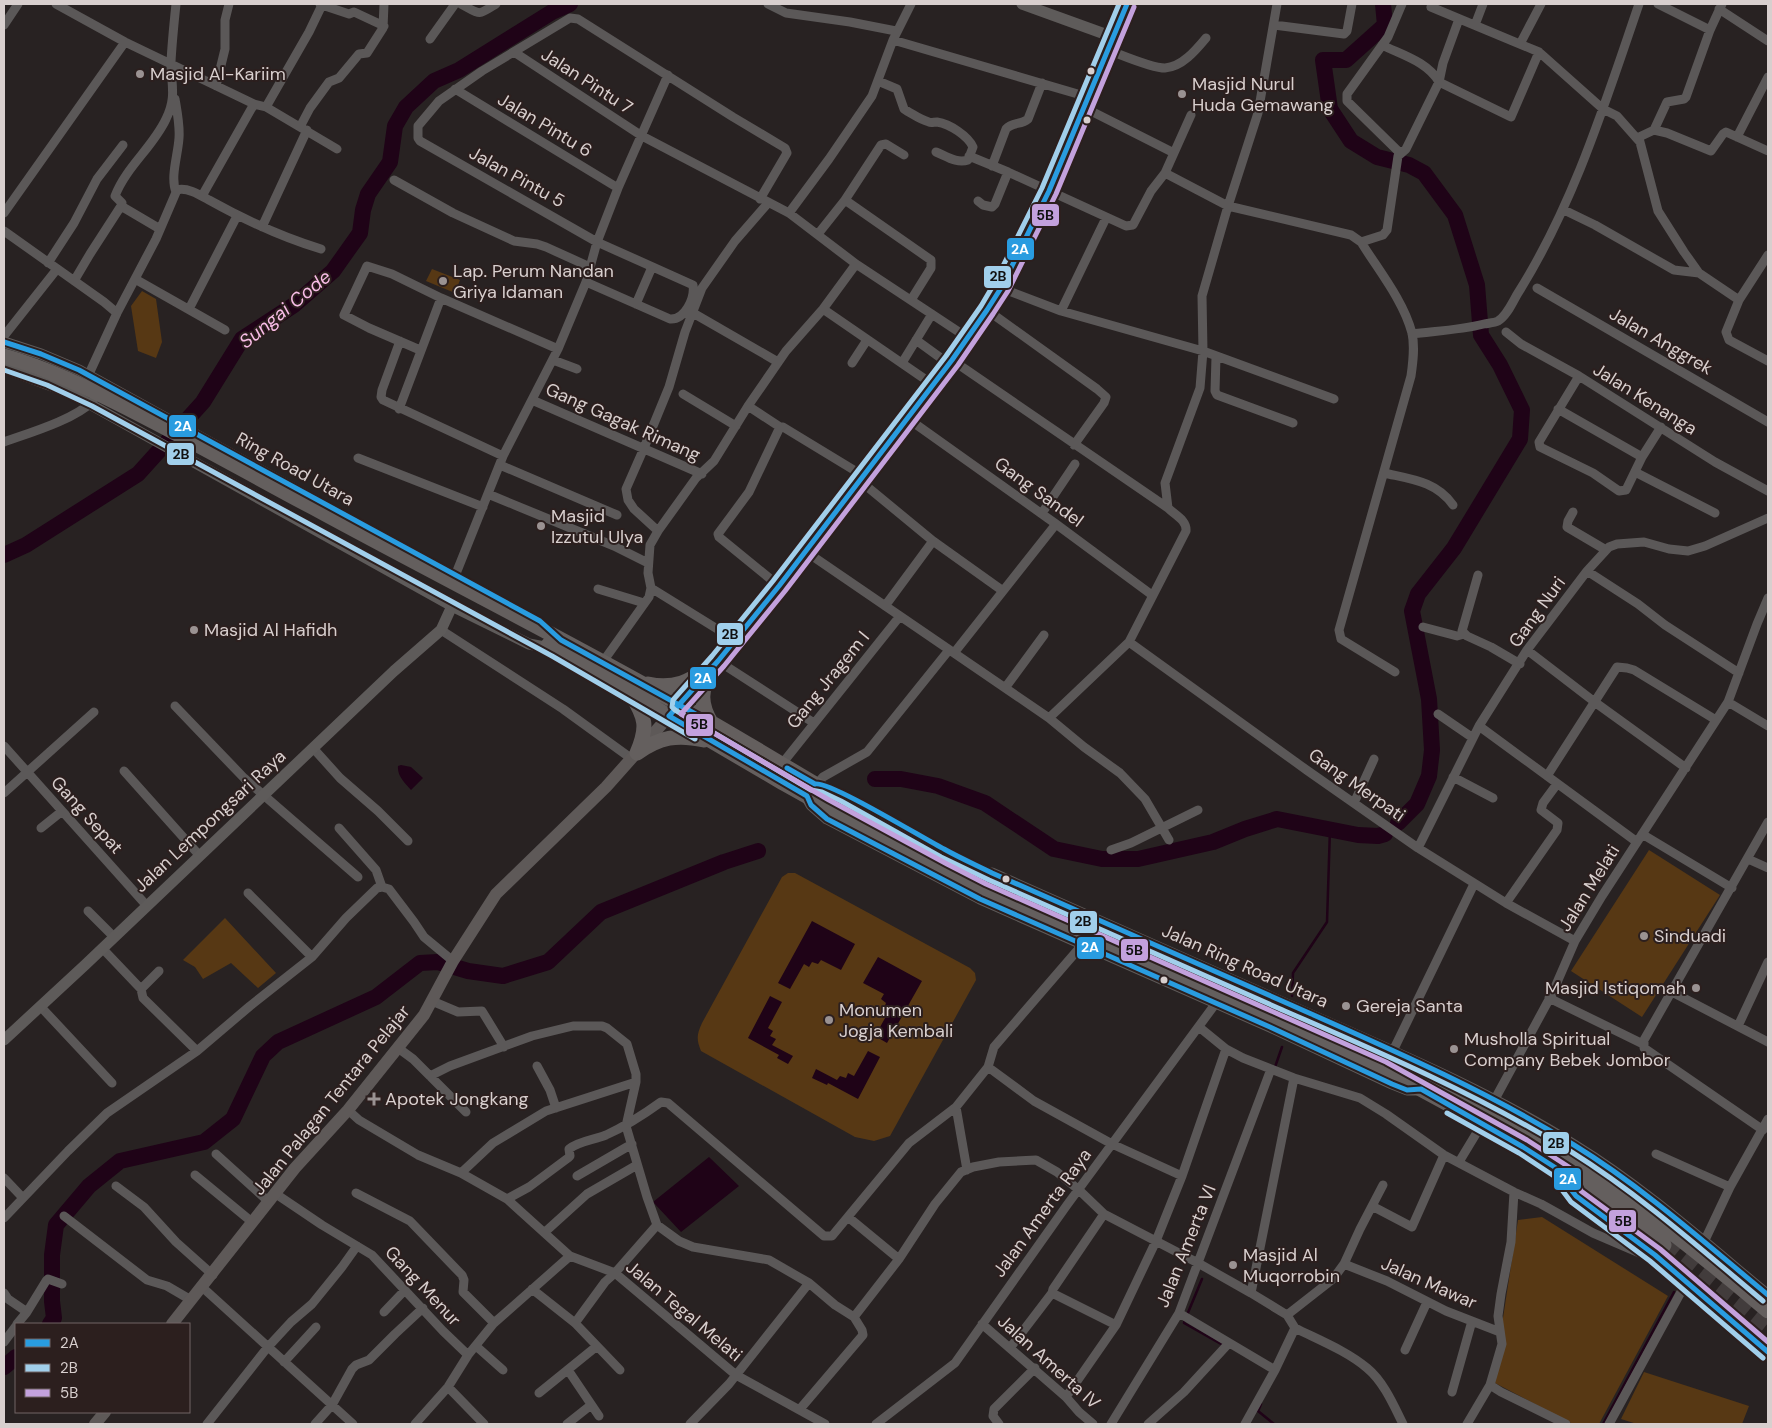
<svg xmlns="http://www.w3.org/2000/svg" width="1772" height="1428" font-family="'DM Sans',sans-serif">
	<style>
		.green { fill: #573814 }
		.water { fill: #1f0317 }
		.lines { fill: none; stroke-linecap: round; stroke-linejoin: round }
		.stream { stroke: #1f0317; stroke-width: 2.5 }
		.river { stroke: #1f0317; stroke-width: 16 }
		.highway-tunnel { stroke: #423c3c; stroke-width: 15; stroke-dasharray: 15 8; stroke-linecap: butt }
		.street { stroke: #5b5858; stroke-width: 9 }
		.secondary { stroke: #5e5b5a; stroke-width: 11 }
		.primary { stroke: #5e5958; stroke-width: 12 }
		.highway { stroke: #645f5e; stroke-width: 15 }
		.bus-1-casing { stroke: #2c1f1e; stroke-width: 9 }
		.bus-2-casing { stroke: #2c1f1e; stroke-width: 9 }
		.bus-3-casing { stroke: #2c1f1e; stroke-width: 9 }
		.bus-1 { stroke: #299ce0; stroke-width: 5 }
		.bus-2 { stroke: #a1cfeb; stroke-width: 5 }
		.bus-3 { stroke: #c3a1dd; stroke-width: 5 }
		.bus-dot { fill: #d8cfce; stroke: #2c1f1e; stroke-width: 2 }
		.poi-dot { fill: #9a9292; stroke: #2c1f1e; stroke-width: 2 }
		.labels { text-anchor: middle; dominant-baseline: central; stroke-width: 4; stroke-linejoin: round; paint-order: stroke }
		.poi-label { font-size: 18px; fill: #d8cfce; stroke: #2c1f1e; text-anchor: start }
		.street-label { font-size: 18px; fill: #d8cfce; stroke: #2c1f1e }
		.water-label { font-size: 19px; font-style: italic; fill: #f8bce6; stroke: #2c1f1e }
		.line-badge { stroke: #2c1f1e; stroke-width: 2 }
		.badge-label { font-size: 14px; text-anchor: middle; font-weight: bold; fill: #fff }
		.pale-badge-label { font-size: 14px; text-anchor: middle; font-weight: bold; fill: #111 }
	</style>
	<rect width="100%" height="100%" fill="#282222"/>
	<path class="green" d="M432,269L460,280L455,293L426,281Z
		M142,291L156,299L162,342L156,358L138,351L131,306Z
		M1649,850L1720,895L1642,1017L1571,971Z
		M788,873H795L970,968L975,973L976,980L890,1136L874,1141L855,1137L701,1051C696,1039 697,1034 702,1023L782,877Z
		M225,918L276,973L258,988L231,963L203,979L195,967L183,960Z
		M1542,1217L1668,1296L1599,1424H1573L1495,1383L1503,1318L1518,1220Z
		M1644,1372L1749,1406L1742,1424H1637L1621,1419Z"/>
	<path class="water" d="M401,765L411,767L423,778L411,790C405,783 397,776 398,766Z
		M812,921L855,944L841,970L821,960L818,964L812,962L809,967L804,964L790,989L778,983Z
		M878,957L922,981L887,1043L875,1036L889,1011L884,1008L886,1003L881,999L884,994L863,983Z
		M770,996L782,1002L768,1028L773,1031L770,1036L776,1039L772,1045L793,1056L788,1064L777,1058L779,1055L748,1038Z
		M868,1051L880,1057L858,1099L828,1083L827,1085L812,1078L816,1069L837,1080L840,1076L846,1078L848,1073L854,1076Z
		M709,1157L739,1186L681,1232L653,1202Z"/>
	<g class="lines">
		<path class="stream" d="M1292,996L1293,973L1327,922L1330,829
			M1275,1067L1282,1047
			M1187,1315L1202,1279
			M1185,1320L1184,1323L1221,1344
			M1261,1404L1258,1411L1274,1424
			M1603,1424L1674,1292"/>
		<path class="river" d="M1383,4L1385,25L1346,60H1323L1330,109L1351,141L1377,157L1409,165L1424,173L1455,215L1477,285L1481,335L1500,365L1522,410L1520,439L1454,548L1418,594L1412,611L1429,699L1432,750L1429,776L1417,804L1398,823
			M4,555L26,545L138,474L203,402L242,339L294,305L333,271L360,233L363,210L368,194L390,162L395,126L406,107L434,81L459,70L552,12L570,4
			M875,779H901L938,786L985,803L1054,849L1102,859H1138L1213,842L1245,829L1277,819L1358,835L1378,836L1385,834
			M50,1324L54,1318L52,1301V1255L56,1225L89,1186L120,1161L204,1142L233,1119L263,1056L278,1042L376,997L420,963L438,962L468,971L503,976L548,962L601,912L724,862L758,851
			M4,1367L16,1357"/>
		<path class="highway-tunnel" d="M1664,1245L1768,1329"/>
		<path class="street" d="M56,4L125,42L254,104
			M461,4C481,15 477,16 496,4
			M768,4L786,13L850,22L896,31
			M1432,4L1431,7L1539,52L1603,109L1617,116L1640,142L1658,211L1684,252L1699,273L1739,300
			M1658,4L1710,30
			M322,5L349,14L354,12L384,26
			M1719,9L1768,41
			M4,25L18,4
			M1274,25L1344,34L1347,31L1352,4
			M1475,25L1483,4
			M430,39L455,4
			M893,40L1088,97
			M1520,44L1541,4
			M1382,45C1402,55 1428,62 1439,82L1443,63L1459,19
			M1108,50C1122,55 1151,68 1165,68C1182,67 1196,50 1206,38
			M514,52L642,136L789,213L856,264L968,338
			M878,81L897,89L904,109L907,111C914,115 921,120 929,122C931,123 934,122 937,122C950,124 968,136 973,147L968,160C957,164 946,156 936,152
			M216,86L225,49V20L229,4
			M455,89L618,188
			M175,99C177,111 180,125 179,138C178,155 170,177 176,192
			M266,107L337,149
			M1083,107L1174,153
			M300,127L310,108L329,82L339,78L359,54L367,53L383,28L384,4
			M1654,130L1667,102L1684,99L1686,97L1710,30L1722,4
			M1737,137L1768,77
			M1637,138L1654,130L1667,133L1711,151L1723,134L1726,132L1768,151
			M1400,153L1347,101V94L1388,37L1402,4
			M969,156L1008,172
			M992,166L1006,129C1012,122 1021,125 1028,119L1042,83
			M1165,173L1228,206L1351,235L1361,242C1379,271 1403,300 1412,333C1415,347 1413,362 1411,376L1339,630L1341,639L1395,672
			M394,180L453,213L514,241L537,244L546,247L590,267
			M202,196L254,104L266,107L309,32L322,5L320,4
			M845,200L881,145L886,144L904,155
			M978,201L983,205L992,207L995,204L1008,172L1126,226L1133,225L1151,191L1165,173L1191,115
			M121,206L160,229
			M1564,210L1595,225L1674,270L1699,273
			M4,213L125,42
			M789,213L829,159L872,96L893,40L911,4
			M262,227L307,130
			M4,231L104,302L117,313
			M818,234L845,200L931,260V268L911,300
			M1361,242L1383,235L1387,230L1398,156L1406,149L1439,82L1511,117L1539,52
			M1768,255L1739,300L1726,332L1729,340L1768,361
			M48,263L74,223L97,179L123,145
			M135,279L225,330
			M74,281L90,254L121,206L122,203L115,196C126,167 153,147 166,119C177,97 171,84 171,62C172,42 174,23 176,4
			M586,282L670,319C685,320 695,298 693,285L597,242L420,141L418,138V126L439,101L482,71L570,18L578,19L733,117L785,148L787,153L760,199
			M1001,288L1061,311L1203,351L1334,399
			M1537,288L1768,422
			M636,304L652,267
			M189,309L237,216
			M823,309L932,384
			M987,310L1097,389L1106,397L1104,403L1074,445
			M1061,311L1106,218
			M693,313L778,362
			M1506,332L1521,344L1579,376L1715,462L1768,491
			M1412,334C1436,331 1460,330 1484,324C1488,323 1494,323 1498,321C1507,316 1513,301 1518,293C1574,204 1605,103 1639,4
			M4,336L57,269
			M916,340L949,364
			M400,341L382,390L381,397L383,400L503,456
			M420,350L369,328L344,315L367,266L392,274L441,298L558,349
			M1216,357L1215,391L1217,395L1293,423
			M553,360L577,369
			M952,360L1168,508
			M852,363L867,340
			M902,363L932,314
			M88,376L117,313L156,239L177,190C187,187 200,195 209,200C245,220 281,237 321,249
			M1579,376L1539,442L1540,447L1593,473L1619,491L1626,490L1642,457L1661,427
			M683,394L736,426
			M532,400L702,474
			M748,406L780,427H783L862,475
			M399,409L441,298
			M1558,409L1642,457
			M907,418L1056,524L1152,595
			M4,442C29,433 74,420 93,401
			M358,458L483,507
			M500,465L617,515
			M1635,472L1715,513
			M1384,473C1410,479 1436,481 1453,505
			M859,480L933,541
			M488,494L614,546L648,563
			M1573,512L1568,521L1567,527L1606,550
			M1042,513L1075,464
			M658,531L634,509L628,500L626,489L644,448L669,387L685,332L702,288L735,241L768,203
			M805,551L1049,718L1084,747L1120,773L1145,799L1169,840
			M1587,571L1638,604L1665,625L1739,673
			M1478,575L1462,631L1467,636L1491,647L1520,664
			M455,576L503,456L558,349L586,282L597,242L618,188L668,75
			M779,586L719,537L718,534L749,492L780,427
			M651,588L735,640
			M598,589L644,603
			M885,606L933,541L1003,591
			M1423,627L1457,636L1464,634
			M441,630L563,709L632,759
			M1129,642L1308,771L1418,848L1506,903L1575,941
			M1527,650L1596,703L1686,768
			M954,653L1056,524
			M718,661L814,723
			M602,663L649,597L651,588L648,573L650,545L658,531L696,478L714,461L748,406L786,351L823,309L856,264
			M1005,688L1044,635
			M1728,702L1768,726
			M175,706L244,778L358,877
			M1438,714L1473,738
			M1049,718L1129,642L1186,531C1187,520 1175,515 1168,508L1165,483L1200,388L1203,351L1202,296L1228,206L1258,113L1277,4
			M1479,726L1637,842
			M4,746L147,906
			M313,748L340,778L378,811L408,841
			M781,765L900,616
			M124,771L200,856
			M1547,776L1617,667L1627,668L1634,670L1716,720
			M1453,777L1493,798
			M818,783L823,777L867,752L949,650
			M4,793L94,712
			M1354,803L1374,759
			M41,828L61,812
			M339,828L376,870L382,887
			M1642,834L1732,888
			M1418,848L1479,726L1527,650L1587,571L1609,547L1617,544L1644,542L1669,549L1688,551L1705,546L1768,518
			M1111,850L1131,843L1198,810
			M1748,859L1768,868
			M248,893L312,957
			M1506,903L1557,830L1558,823L1541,810L1543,803L1557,784
			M88,911L114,937
			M1082,945L994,1047L988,1067L1034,1101L1112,1144L1182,1176
			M102,948L141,989
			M159,971L141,989L143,998L197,1051
			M1672,992L1768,1042
			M1549,998L1643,1044
			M432,1001L458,1012L482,1011L504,1047
			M40,1006L112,1083
			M1738,1026L1768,962
			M1199,1027L1226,1049L1243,1058L1294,1078L1360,1098L1386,1114L1444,1155L1514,1192L1511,1242L1501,1294L1498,1316L1502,1344L1490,1385L1501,1392L1566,1424
			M398,1048L413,1059L466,1112
			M1390,1057L1474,884
			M537,1066L550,1090L556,1108
			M430,1076L450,1066L532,1036L573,1026H602L607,1028L627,1044L636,1074V1082L626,1126L647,1197L657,1225L679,1241L693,1247L769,1260L809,1283L835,1305L854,1317L862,1330L863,1335L800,1409
			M1495,1099L1552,994L1575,941L1602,896L1728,702L1757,624L1768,598
			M348,1110L359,1120L418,1155L461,1173L507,1199L570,1256L615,1273L736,1375L825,1424
			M1763,1130L1644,1048V1040L1768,822
			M216,1154L269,1202
			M1656,1154L1730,1187
			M1459,1162L1482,1124
			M967,1170L956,1107L988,1067
			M461,1173L493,1143L546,1111L636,1082
			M195,1175L252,1222
			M577,1176L632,1144
			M4,1178L23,1198
			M116,1186L144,1207L176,1242L213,1275
			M1514,1192L1541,1204L1593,1233L1642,1254H1650
			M356,1193L410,1221L462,1275L464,1280L463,1292L494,1323
			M276,1194L322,1225L372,1255L443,1331L468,1355
			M507,1199L529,1187L568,1158L570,1156L569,1149C579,1141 594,1140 606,1135C626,1126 643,1115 661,1102L668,1103L824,1236H832L909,1143L956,1107
			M1372,1206L1412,1227L1444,1155
			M64,1216L147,1280L167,1286L191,1300
			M848,1217L899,1259L935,1204L961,1172L973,1167L999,1162L1036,1160L1057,1172L1079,1190L1104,1214L1198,1263L1251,1293L1287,1315
			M4,1218L68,1151L107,1113L197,1051L250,1006L312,957L346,918L377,888L382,887L389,889L414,922L424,937L453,961
			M545,1232L587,1194L637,1165
			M1704,1242L1730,1187L1768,1119
			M1344,1264L1387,1281L1446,1311L1500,1332
			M202,1287L353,1424
			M532,1289L575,1323L620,1370
			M4,1293L8,1299L27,1312
			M1052,1293L1116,1325
			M1251,1293L1294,1078
			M384,1312L405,1290
			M1179,1313L1275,1370
			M854,1317L899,1259
			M575,1323L605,1282L615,1273L657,1225
			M17,1324L27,1312L46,1281L48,1279L62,1284
			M982,1324L1066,1397L1079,1412L1093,1424
			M1295,1328C1319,1340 1347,1351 1367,1368C1384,1382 1394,1406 1403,1424
			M4,1342L16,1326
			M476,1346L503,1370
			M1010,1348L1052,1293L1053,1289L1104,1214
			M1405,1350L1427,1302
			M284,1362L316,1327
			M568,1370L599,1416
			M448,1387L484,1424
			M1452,1392L1472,1321
			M539,1393L597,1346
			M1066,1397L1116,1325L1156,1241L1182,1176L1226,1049
			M207,1424L267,1348L291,1322L312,1304L342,1267L357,1246
			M315,1424L332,1405L352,1369L356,1365L369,1360L395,1334L423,1308
			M415,1424L448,1387L468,1355L494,1323L570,1256
			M567,1424L591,1405
			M690,1424L729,1384L809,1283
			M876,1424L955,1363L1067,1205L1216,1003
			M999,1424L993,1416L994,1409L1035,1368
			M1111,1424L1179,1313L1271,1069
			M1148,1424L1184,1392L1229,1343
			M1245,1424L1275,1370L1295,1328L1287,1315L1333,1279L1344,1264L1360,1229L1383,1185
			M1467,1424L1490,1385
			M1609,1424L1687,1281"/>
		<path class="secondary" d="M1022,4L1113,37
			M4,342L41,354L79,370L320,503
			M4,368L68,392L452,606L529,644L555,649
			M807,798L811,805L827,819L980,899L1270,1027L1392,1084L1407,1090H1416
			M992,873C1096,919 1199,965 1302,1011C1395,1052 1488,1091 1574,1145C1644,1188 1705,1243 1768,1295
			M4,1040L85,965L394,671L441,630L452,606"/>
		<path class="primary" d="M172,1324L295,1168L348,1110L424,1015L453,961L496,894L606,787L718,661L779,586L968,338L1001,288L1049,191L1127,4
			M95,1424L105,1412"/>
		<path class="highway" d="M4,356C50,369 91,390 133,411C194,442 252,475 312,507C433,573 557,635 677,703C756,747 833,797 913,840C1038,907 1169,962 1298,1019C1347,1041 1397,1062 1445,1086C1564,1148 1667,1225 1768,1311
			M548,645L783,783L932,866L983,891L1383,1069C1439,1099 1495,1129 1549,1163C1589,1188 1627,1216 1664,1245
			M711,667C702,690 698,702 712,724
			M648,684C674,690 690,681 711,667
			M631,694C646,718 648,727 637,753
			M637,753C660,737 677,734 704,740
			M1567,1175L1569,1187L1576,1196L1655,1255L1768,1352"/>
		<defs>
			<path id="bus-1" d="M1127,4L1049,191L1001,288L987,310L952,360L779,586L718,661L669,716L807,796L811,805L827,819L980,899L1270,1027L1392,1084L1407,1090L1421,1089L1523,1147L1567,1175L1569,1187L1576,1196L1655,1255L1768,1352
				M4,342L41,354L79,370L540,621L561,640L701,717
				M787,768L815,784C830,781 924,839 944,849C960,858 976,865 992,873C1089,915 1185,959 1282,1001C1381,1045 1482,1088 1574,1145C1644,1188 1705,1243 1768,1295"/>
			<path id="bus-2" d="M1119,4L1042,188L994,284L981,306L946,356L773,581L712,656L673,700L672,707L675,710L811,790L822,792L841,801L941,857L989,880C1085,922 1181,965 1278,1008C1377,1051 1477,1094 1570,1151C1639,1194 1701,1249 1763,1301
				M4,370L47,385L92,406L552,656L695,739
				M1447,1113L1519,1153L1560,1180L1562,1190L1571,1202L1650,1261L1763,1358"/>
			<path id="bus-3" d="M1134,7L1056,194L1008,291L993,314L958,365L785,591L724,666L681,714L829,800L947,864L986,884L1386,1062L1527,1140L1572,1169C1577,1175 1576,1183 1581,1191L1660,1249L1768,1342"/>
		</defs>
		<use href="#bus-1" class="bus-1-casing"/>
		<use href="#bus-2" class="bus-2-casing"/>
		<use href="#bus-3" class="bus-3-casing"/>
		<use href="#bus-1" class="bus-1"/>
		<use href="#bus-2" class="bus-2"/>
		<use href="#bus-3" class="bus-3"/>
	</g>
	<g class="bus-dot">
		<circle cx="1091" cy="71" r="4.5"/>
		<circle cx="1087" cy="120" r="4.5"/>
		<circle cx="1006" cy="879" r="4.5"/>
		<circle cx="1164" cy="980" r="4.5"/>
	</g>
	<g class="poi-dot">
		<circle cx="140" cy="74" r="5"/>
		<circle cx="1182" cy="94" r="5"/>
		<circle cx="443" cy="281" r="5"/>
		<circle cx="541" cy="526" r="5"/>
		<circle cx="194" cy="630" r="5"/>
		<circle cx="1644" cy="936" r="5"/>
		<circle cx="1696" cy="988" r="5"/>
		<circle cx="1346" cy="1006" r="5"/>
		<circle cx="829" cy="1020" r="5"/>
		<circle cx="1454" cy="1049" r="5"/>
		<path d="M371.5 1091.5h5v5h5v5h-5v5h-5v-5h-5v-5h5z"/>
		<circle cx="1233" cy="1265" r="5"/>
	</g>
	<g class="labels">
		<g class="poi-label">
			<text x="150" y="74">Masjid Al-Kariim</text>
			<text x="1192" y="84">Masjid Nurul<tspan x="1192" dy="21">Huda Gemawang</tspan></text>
			<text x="453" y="271">Lap. Perum Nandan<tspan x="453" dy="21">Griya Idaman</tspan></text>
			<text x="551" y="516">Masjid<tspan x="551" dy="21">Izzutul Ulya</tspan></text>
			<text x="204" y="630">Masjid Al Hafidh</text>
			<text x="1654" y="936">Sinduadi</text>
			<text x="1686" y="988" text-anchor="end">Masjid Istiqomah</text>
			<text x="1356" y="1006">Gereja Santa</text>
			<text x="839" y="1010">Monumen<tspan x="839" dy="21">Jogja Kembali</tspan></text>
			<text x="1464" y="1039">Musholla Spiritual<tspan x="1464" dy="21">Company Bebek Jombor</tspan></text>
			<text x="385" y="1099">Apotek Jongkang</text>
			<text x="1243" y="1255">Masjid Al<tspan x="1243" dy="21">Muqorrobin</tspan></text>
		</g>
		<g class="street-label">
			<text transform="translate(587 81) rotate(33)">Jalan Pintu 7</text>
			<text transform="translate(545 125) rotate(31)">Jalan Pintu 6</text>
			<text transform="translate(517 177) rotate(29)">Jalan Pintu 5</text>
			<text transform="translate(1661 341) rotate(30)">Jalan Anggrek</text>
			<text transform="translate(1645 399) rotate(32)">Jalan Kenanga</text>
			<text transform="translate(623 422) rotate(24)">Gang Gagak Rimang</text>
			<text transform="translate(295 469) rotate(29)">Ring Road Utara</text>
			<text transform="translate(1039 492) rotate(36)">Gang Sandel</text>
			<text transform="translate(1537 612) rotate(-54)">Gang Nuri</text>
			<text transform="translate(828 680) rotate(-51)">Gang Jragem I</text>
			<text transform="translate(1357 785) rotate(35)">Gang Merpati</text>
			<text transform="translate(87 815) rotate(48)">Gang Sepat</text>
			<text transform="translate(210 821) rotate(-43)">Jalan Lempongsari Raya</text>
			<text transform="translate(1589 888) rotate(-58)">Jalan Melati</text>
			<text transform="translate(1245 966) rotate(24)">Jalan Ring Road Utara</text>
			<text transform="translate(331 1100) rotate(-51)">Jalan Palagan Tentara Pelajar</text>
			<text transform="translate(1042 1213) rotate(-54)">Jalan Amerta Raya</text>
			<text transform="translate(1186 1246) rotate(-68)">Jalan Amerta VI</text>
			<text transform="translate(1429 1283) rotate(24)">Jalan Mawar</text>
			<text transform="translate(423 1286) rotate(47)">Gang Menur</text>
			<text transform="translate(684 1311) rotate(40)">Jalan Tegal Melati</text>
			<text transform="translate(1049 1362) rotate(42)">Jalan Amerta IV</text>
		</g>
		<g class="water-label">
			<text transform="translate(285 309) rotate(-39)">Sungai Code</text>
		</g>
	</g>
	<g class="line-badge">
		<rect x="1031" y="203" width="29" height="24" rx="5" fill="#c3a1dd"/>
		<rect x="1006" y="237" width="29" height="24" rx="5" fill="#299ce0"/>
		<rect x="983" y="265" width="29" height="24" rx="5" fill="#a1cfeb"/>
		<rect x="168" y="414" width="29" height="24" rx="5" fill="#299ce0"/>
		<rect x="166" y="442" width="29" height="24" rx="5" fill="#a1cfeb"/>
		<rect x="716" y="622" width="28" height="24" rx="5" fill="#a1cfeb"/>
		<rect x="689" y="666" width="28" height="24" rx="5" fill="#299ce0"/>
		<rect x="685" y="713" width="29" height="24" rx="5" fill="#c3a1dd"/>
		<rect x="1069" y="910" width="29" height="24" rx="5" fill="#a1cfeb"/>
		<rect x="1076" y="936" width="29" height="24" rx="5" fill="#299ce0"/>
		<rect x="1120" y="938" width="29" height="24" rx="5" fill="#c3a1dd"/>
		<rect x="1542" y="1131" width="28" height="24" rx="5" fill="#a1cfeb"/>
		<rect x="1553" y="1167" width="29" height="24" rx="5" fill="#299ce0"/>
		<rect x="1608" y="1209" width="29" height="24" rx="5" fill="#c3a1dd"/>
	</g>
	<g class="badge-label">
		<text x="1020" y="254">2A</text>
		<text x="183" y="431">2A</text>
		<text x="703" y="683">2A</text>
		<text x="1090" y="952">2A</text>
		<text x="1568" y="1184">2A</text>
	</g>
	<g class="pale-badge-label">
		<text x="1045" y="220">5B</text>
		<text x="998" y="281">2B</text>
		<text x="181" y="459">2B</text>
		<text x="730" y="639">2B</text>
		<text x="699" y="729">5B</text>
		<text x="1083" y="926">2B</text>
		<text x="1134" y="955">5B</text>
		<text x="1556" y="1148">2B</text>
		<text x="1623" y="1226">5B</text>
	</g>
	<rect width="1772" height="1428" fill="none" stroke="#d8cfce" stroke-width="10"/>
	<rect x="15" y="1323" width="175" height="90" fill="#2c1f1e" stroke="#716564"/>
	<rect x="25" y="1339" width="25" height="8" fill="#299ce0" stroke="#716564"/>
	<text x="60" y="1348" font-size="15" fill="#d8cfce">2A</text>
	<rect x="25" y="1364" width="25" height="8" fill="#a1cfeb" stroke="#716564"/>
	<text x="60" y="1373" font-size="15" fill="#d8cfce">2B</text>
	<rect x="25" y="1389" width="25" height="8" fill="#c3a1dd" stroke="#716564"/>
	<text x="60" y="1398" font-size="15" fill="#d8cfce">5B</text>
</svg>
